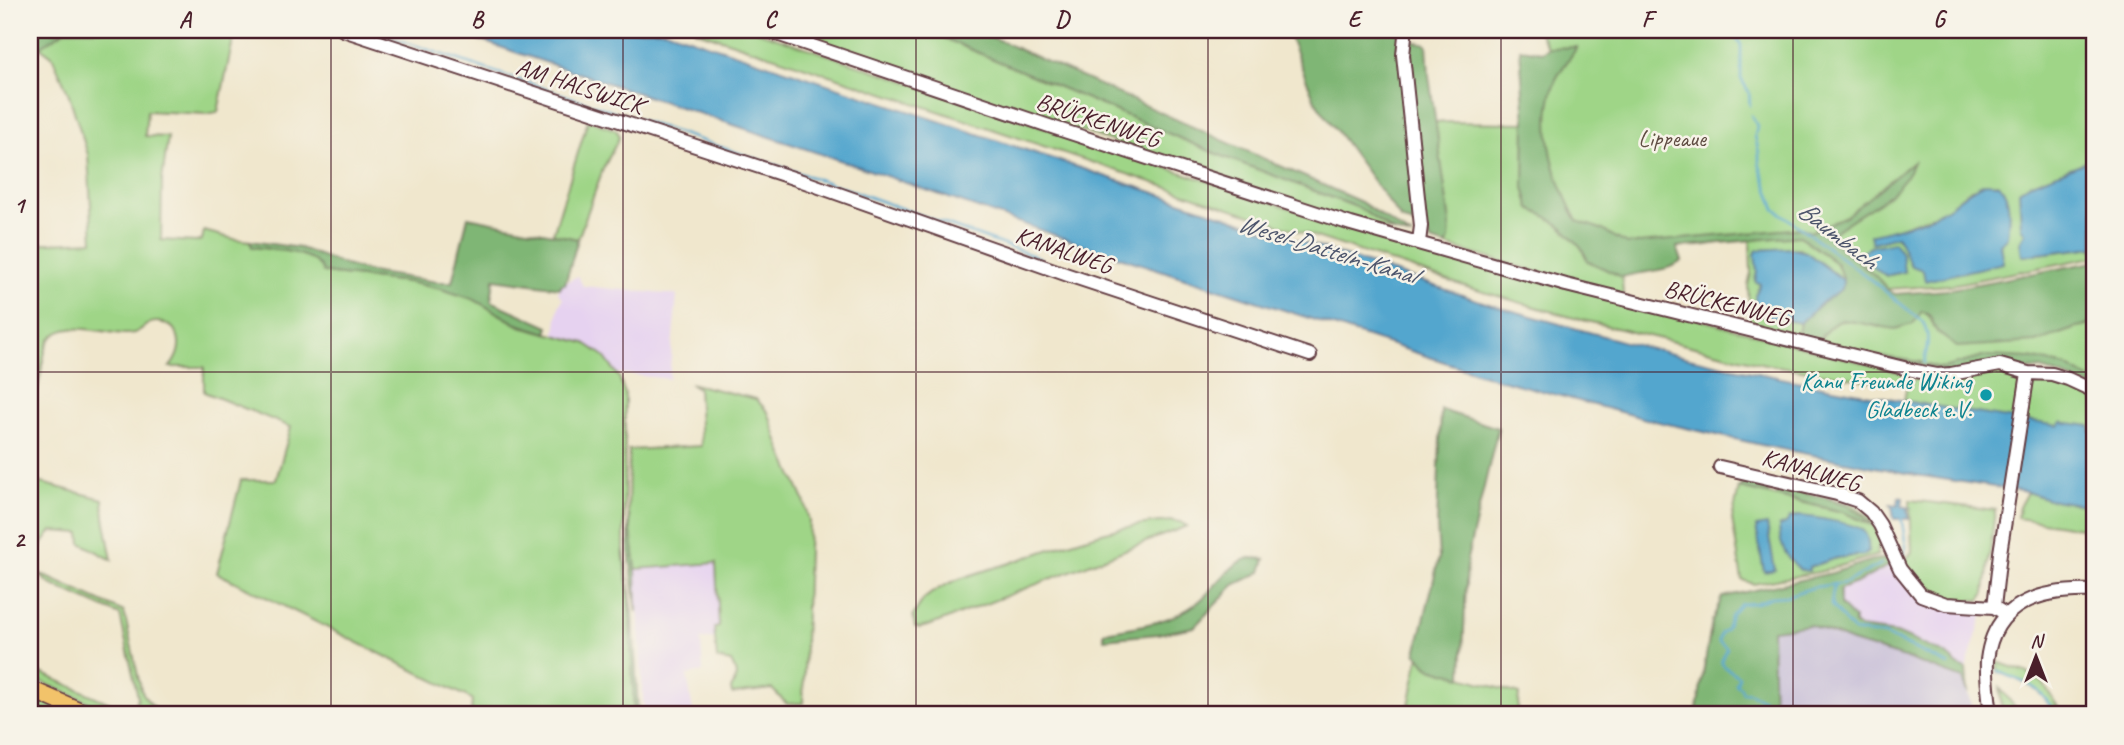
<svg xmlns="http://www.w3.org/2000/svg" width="2124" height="745" font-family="Caveat,sans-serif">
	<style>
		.built { fill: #e6d2f0 }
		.industrial { fill: #c8bfd8 }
		.green { fill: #9fd587; stroke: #747a59; stroke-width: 2; fill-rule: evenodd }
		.forest { fill: #7fb674; stroke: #646a50; stroke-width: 2 }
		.water { fill: #52a6ce; stroke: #4e627c; stroke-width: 2 }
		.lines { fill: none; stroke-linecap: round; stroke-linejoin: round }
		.stream { stroke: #52a6ce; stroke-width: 2.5 }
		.minor-casing { stroke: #633d43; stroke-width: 16 }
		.major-casing { stroke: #633d43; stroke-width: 19 }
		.minor { stroke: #fff; stroke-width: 12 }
		.major { stroke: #f2c36a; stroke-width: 16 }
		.grid { fill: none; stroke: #4a1f2b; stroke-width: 2; stroke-opacity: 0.55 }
		.culture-dot { fill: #0f9aa8; stroke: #f7f3e8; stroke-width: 2.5 }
		.labels { text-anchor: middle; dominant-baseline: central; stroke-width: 5; stroke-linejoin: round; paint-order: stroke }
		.street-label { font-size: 24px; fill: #4a1f2b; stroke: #f7f3e8 }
		.park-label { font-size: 24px; fill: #5f4c42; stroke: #f7f3e8 }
		.culture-label { font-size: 24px; fill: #0d838f; stroke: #f7f3e8; text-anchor: end }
		.water-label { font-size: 26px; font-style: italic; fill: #4d556c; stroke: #f7f3e8 }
		.neatline { fill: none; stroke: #4a1f2b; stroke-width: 2.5 }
		.grid-label { font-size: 23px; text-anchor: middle; font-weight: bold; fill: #4a1f2b }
	</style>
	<rect width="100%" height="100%" fill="#f7f3e8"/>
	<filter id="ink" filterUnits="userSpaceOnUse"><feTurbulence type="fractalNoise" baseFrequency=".0143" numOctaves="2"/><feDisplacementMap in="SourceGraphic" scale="14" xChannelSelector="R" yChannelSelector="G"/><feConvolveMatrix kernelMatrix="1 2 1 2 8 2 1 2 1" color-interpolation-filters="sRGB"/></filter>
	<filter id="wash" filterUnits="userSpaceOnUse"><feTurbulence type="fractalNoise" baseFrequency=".00686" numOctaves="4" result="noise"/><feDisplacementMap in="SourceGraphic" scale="28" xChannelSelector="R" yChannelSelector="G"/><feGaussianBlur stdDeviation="1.57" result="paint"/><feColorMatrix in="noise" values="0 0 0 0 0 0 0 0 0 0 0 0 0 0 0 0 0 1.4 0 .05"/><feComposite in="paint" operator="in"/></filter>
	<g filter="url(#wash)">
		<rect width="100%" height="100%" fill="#f0e7cd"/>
		<path class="built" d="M578,276L583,286L677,295L669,379L617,373L603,355L586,343L555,335L558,309L563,298L558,293L560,288L562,284Z
			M717,563L719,627L714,628L715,638L701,640L703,672L687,675L693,712L688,715H644L636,569Z
			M1893,563L1981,610L1983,614L1966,669L1959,666L1945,654L1897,633L1859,628L1840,605V589L1857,583Z"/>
		<path class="industrial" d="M1810,625L1852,642L1914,661L1963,679L1974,715H1774L1772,629Z"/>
		<path class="green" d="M63,30H235L218,112L206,114L147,111L145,136L168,137L162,180L161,240L196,242L202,240L204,231L234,239L250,241L253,247C275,250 312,249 324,272L332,274L408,282L441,289L473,299L520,326L585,343L603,355L619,377L625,394L624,550L629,595L634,714L471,715L472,699L217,573L241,480H276L291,427L204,392V367H170C184,350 183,325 158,322C147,321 143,330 134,333C126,336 111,332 102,331C85,329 65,324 51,338C41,349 42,390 30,409V244L93,241L88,155L68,92L52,56L40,47Z
			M694,30H754L1067,135L1345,226L1910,375L1898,381L1882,383L1765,364L1570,317L1470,288Z
			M779,30H925L1217,154L1359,208L1394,232L1342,218Z
			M1538,30H2094V159L2029,184L2019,191L2025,233L2023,256L2094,247V257L1951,285L1887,289L1865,266L1835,243L1800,236L1837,264L1843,280L1806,252L1797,248L1757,250L1755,255L1757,271L1755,281L1760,284L1756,292L1755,312L1757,314L1800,323L1797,339L1750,328L1748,286L1751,273L1750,240L1795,235L1749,238L1701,246L1671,247L1626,244L1620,240L1585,230L1560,208L1541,124L1557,48H1548ZM1997,183L2000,244L2003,263L1911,266L1897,236H1870L1895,229L1936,214L1949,207L1971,189ZM1861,258L1904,272L1885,276Z
			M588,120L617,130L619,138L603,169L578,239L553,234Z
			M1435,122L1525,123L1524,187L1530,209L1548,217L1563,228L1581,247L1588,261L1622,277L1623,296L1446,246L1450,224Z
			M1922,311L1929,316L1937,332L2036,342L2094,322V382L2066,366L2030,358L1960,364L1943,368L1926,365V367L1920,366V362L1874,356L1817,344C1830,322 1838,317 1863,323C1868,324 1875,327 1880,327C1890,328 1912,315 1922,311Z
			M1996,369L2015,376L2022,385L2017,420L1904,401L1907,384L1920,376Z
			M2049,378L2094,394V432L2025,421C2028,400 2024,384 2049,378Z
			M689,383L756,399L768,412L782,452L804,500L809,521L803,703L787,704L772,689L732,694L731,689C738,678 737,673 731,662L717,659L714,628L719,627L716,563L636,569L628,512L629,450L701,446L698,388Z
			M30,480L103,499L104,517L112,560L81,543L80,533L52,531L30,561Z
			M1781,487L1852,504L1870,517L1881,541L1877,552L1878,555L1819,572L1754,584L1742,580L1732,519L1739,488L1843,512L1869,524C1856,500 1805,495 1780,489Z
			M2027,492L2048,499L2084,505L2094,504V530L2017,518L2019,507Z
			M1910,500L1995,510L1985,593L1980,600H1948L1922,591L1902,563L1912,552Z
			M1172,521L1180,522L1187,526L931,625L920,628L915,627L913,616C917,610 920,603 925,598C948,579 982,572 1010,563C1063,545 1116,524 1172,521Z
			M36,572L124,612L141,690L147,700L162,715H119L30,677V668L132,713L138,697L120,615L50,584Z
			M1419,656L1428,667L1519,694L1517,715H1407Z
			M1997,662L2026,672L2043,683L2063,715H2056C2040,687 2027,683 1998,672Z
			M2000,688L2021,715H2002Z
			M30,696L75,715H56L30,704Z"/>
		<path class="forest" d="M30,30L63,32L40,47L30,43Z
			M925,30H976L1361,202L1412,237L1394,232L1359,208L1217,154Z
			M1287,30H1409L1411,31L1412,41L1427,44L1429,76L1450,224L1449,240L1446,246L1431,241L1425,229L1401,219L1315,101Z
			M1577,47C1570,59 1558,72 1554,84C1539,131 1555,180 1577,221L1601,229L1627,244L1803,228L1810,232L1846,216L1913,162C1899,200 1860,210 1832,234L1831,239L1877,277L1887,289L1895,294L1946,290L2094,262V322L2036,342L1957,347L1937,332L1930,316L1922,311L1913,324L1895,329L1842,320C1830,324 1823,333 1817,344L1797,339L1800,323L1824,301L1842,289L1843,280L1837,264L1800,236L1677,247L1682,261C1665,273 1641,271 1622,277L1588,261L1581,247L1563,228L1548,217L1530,209L1524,187L1525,123L1520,49L1542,52L1548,48Z
			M468,217L578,239L565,284H562L560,288L494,279L491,301L549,327L547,333L517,324L473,299L441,289L408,282L332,274L323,272C314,250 273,250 252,247L250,241L300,248L345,265L370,272L437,282H452Z
			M1986,356L2030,358L2066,366L2094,382V387L2041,369L1945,372L1883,357L1921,362L1920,366L1925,367L1926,365L1943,368Z
			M1441,410L1498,428L1467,559L1462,677L1428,667L1416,653L1439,558L1437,526Z
			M1750,482L1769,486L1768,494L1739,488L1745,483Z
			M1780,489C1809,495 1852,498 1871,524L1843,512L1775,496Z
			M629,514L636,569L637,612L629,550Z
			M623,550L633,614L638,714H634L629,595Z
			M1250,558L1265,559L1261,572L1234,585L1194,627L1158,634L1104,639V632C1134,627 1171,623 1197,603C1215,590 1227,564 1250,558Z
			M1891,558L1893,563L1857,583L1840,589V605L1854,619V624L1859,628L1897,633L1945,654L1959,666L1966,669L1968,693L1963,679L1914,661L1852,642L1810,625L1772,630L1774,715H1696L1712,621L1722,597L1832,573L1873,560Z"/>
		<path class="water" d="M449,30H665L1492,305C1570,327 1649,350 1729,367C1838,391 1948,409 2059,426L2061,422L2090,426L2091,432H2094V504L2084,505L2048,499L2027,492L1916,475L1766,446L1646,419L1494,378L1089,247L869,170Z
			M2094,159V247L2022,256L2020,242L2025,233L2021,227L2019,191L2029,184Z
			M1985,183L1999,184C2012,196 2009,221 2007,237L2000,244L2003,263L1925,281L1923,270L1911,266L1897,236L1872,243L1870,235C1896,228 1926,222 1948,207C1963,197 1968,190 1985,183Z
			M1894,242L1902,254L1904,272L1885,276L1861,258V252L1873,246Z
			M1790,248L1806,252L1843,280L1842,289L1824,301L1800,323L1756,314L1755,312V295L1760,284L1755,281L1757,271L1755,255L1757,250Z
			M1899,497L1903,498L1902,506L1910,508L1908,509L1909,519H1894L1892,506L1889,504L1898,506Z
			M1798,516C1809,516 1854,524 1861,529C1868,534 1869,544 1868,551L1864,555L1837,558L1809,567V571L1800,570C1786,556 1780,548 1779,527L1786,524L1790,518Z
			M1767,525L1775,570L1764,572L1756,527Z"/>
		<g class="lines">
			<path class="stream" d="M369,30L847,189L1040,258
				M1732,30L1741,45V79L1749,92L1750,106
				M1751,115L1757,126L1755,136L1759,153V163L1775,209L1865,275L1922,321C1931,334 1927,349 1924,363
				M1900,555L1904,553L1906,547L1901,516
				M1834,584L1831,605L1854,632L1885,635L1949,665
				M1998,671C2029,686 2037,682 2056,715
				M1762,715L1765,701L1749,692L1743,693L1741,688L1736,684L1739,677C1727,665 1714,669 1727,648L1719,642V639L1721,633L1726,629L1731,615L1741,604L1756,603L1771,597L1786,596L1815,587L1845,583L1881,564"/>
		</g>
	</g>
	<g filter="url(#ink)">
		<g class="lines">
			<defs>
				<path id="minor" d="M343,30L805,182L1068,275L1310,355
					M765,30L1055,128L1351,224L1566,285L1916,371L1937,375L1951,374L2000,365L2028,373L2052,374L2068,379L2094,391
					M1405,36L1403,55L1421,226L1419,242
					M1720,467L1837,494L1858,501L1871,512L1880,525L1900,569L1921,595L1946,604L1994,607L2007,615
					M1994,607L2000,553L2028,373
					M1991,715C1989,697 1986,678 1987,660C1994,601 2043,589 2094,591"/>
				<path id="major" d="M30,689L90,715"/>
			</defs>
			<use href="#minor" class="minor-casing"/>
			<use href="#major" class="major-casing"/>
			<use href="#minor" class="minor"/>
			<use href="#major" class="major"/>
		</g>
	</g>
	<path class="grid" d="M331,30V715M623,30V715M916,30V715M1208,30V715M1501,30V715M1793,30V715M30,372H2094"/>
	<circle class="culture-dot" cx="1986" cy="395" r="7"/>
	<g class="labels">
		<g class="street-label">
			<text transform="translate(580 86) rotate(18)">AM HALSWICK</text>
			<text transform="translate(1098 120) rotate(18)">BRÜCKENWEG</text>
			<text transform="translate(1064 250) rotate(19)">KANALWEG</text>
			<text transform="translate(1727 303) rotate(14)">BRÜCKENWEG</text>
			<text transform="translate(1811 470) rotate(16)">KANALWEG</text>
		</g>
		<g class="park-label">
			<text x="1672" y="138">Lippeaue</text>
		</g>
		<g class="culture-label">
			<text x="1972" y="381">Kanu Freunde Wiking<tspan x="1972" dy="28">Gladbeck e.V.</tspan></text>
		</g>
		<g class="water-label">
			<text transform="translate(1838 235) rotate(38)">Baumbach</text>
			<text transform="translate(1327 249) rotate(17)">Wesel-Datteln-Kanal</text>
		</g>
	</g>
	<rect width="2124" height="745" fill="none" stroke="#f7f3e8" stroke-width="77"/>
	<g transform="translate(2036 657)" stroke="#f7f3e8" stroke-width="5" paint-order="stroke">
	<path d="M0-5L12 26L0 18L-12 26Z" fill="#4a1f2b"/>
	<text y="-10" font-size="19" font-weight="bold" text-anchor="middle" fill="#4a1f2b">N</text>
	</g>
	<rect x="38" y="38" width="2048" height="668" class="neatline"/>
	<g class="grid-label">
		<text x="185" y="27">A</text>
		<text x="477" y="27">B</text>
		<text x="770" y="27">C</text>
		<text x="1062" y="27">D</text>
		<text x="1354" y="27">E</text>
		<text x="1647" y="27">F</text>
		<text x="1939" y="27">G</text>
		<text x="19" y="213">1</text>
		<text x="19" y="547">2</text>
	</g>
</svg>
